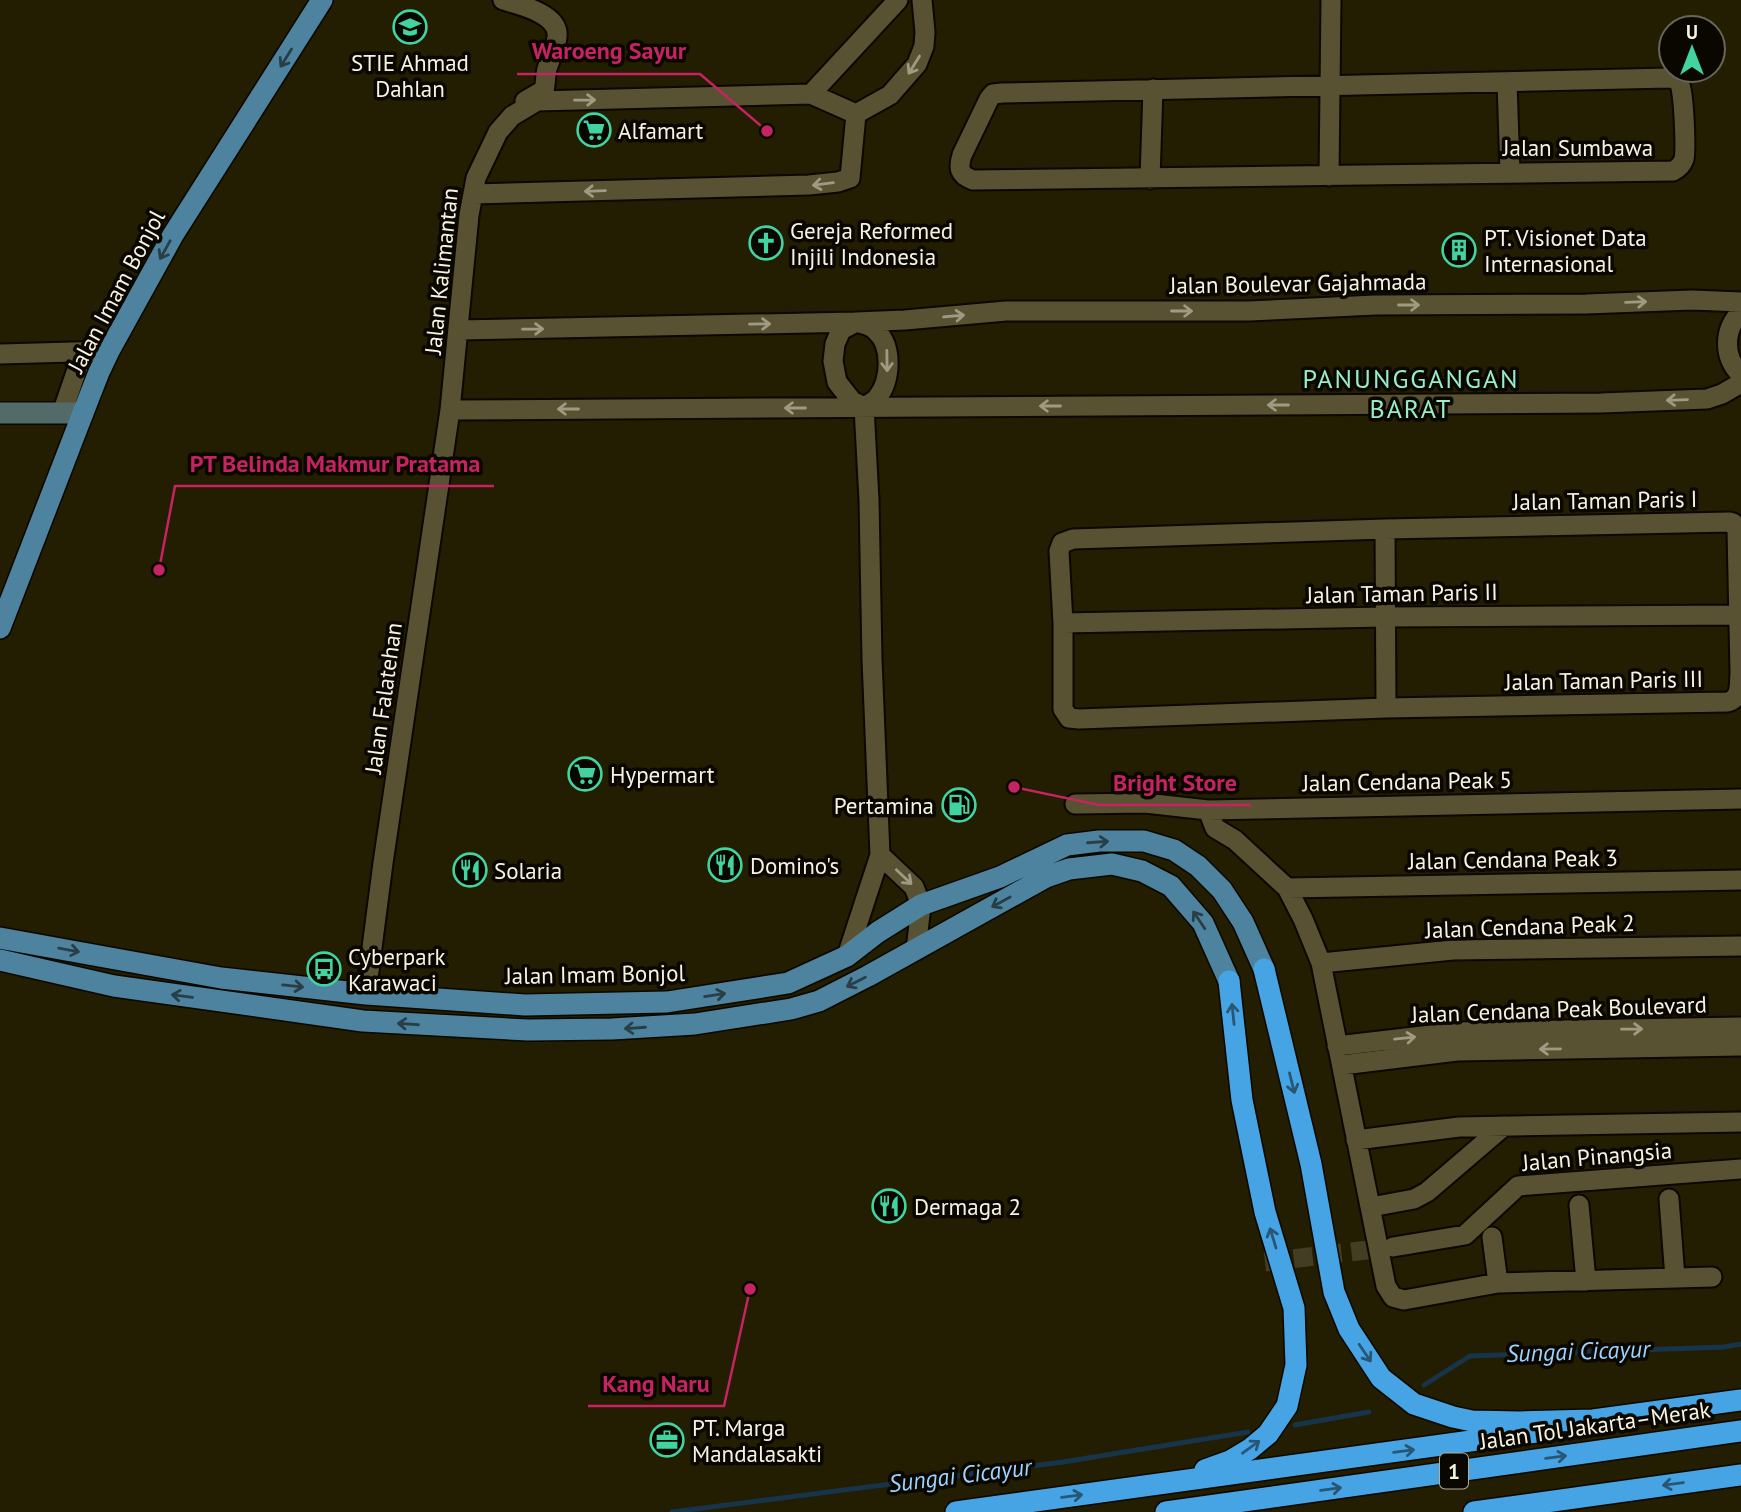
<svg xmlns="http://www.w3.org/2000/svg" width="1741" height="1512" font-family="'PT Sans',sans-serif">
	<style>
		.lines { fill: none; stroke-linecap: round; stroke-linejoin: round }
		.stream { stroke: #17344a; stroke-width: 5 }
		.street-tunnel { stroke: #433d23; stroke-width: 19; stroke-dasharray: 19 10; stroke-linecap: butt }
		.street-casing { stroke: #0c0700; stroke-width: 23 }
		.secondary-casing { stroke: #0c0700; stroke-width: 24 }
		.primary-casing { stroke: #0c0700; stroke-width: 24 }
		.highway-casing { stroke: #0c0700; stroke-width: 24 }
		.street { stroke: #585233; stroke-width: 19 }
		.secondary { stroke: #536b68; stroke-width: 21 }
		.primary { stroke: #4d839e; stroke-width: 21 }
		.highway { stroke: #46a4e5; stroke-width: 21 }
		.oneway { stroke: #283f48 }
		.oneway2 { stroke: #a09a82 }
		.oneway3 { stroke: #285673 }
		.labels { text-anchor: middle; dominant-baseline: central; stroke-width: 7; stroke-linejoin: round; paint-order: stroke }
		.shield { fill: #0a0701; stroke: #b0ac9e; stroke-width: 2 }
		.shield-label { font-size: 21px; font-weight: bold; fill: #f7f3e2 }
		.poi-label { font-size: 23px; fill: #f7f3e2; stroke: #0a0701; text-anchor: start }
		.street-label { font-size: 23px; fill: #f7f3e2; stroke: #0a0701 }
		.water-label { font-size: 24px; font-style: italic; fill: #9ed3ff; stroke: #0a0701 }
		.quarter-label { font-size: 26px; letter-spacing: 2px; fill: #96edc8; stroke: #0a0701 }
		.leader { fill: none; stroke: #c52362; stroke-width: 2.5 }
		.callout-dot { fill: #c52362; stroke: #0a0701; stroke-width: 2.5 }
		.callout-label { font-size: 24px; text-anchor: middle; font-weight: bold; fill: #c52362; stroke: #0a0701; stroke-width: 7; stroke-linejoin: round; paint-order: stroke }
	</style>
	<rect width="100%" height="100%" fill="#231d01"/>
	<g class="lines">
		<path class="stream" d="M1424,1385L1470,1356L1724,1347L1741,1344
			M1295,1425L1369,1412
			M672,1512L1063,1462L1248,1432"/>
		<path class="street-tunnel" d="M1265,1262L1393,1247"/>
		<defs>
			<path id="street" d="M503,0C520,5 560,14 557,37C556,48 550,59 547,69C545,76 546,83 544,90L525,101
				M1669,78C1673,79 1675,78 1679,82C1684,88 1686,150 1684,159C1682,165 1679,168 1673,171C1440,172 1206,179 973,180C959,175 958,168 962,155L989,99L993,94L1002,93Z
				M1507,82L1510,172
				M811,94L898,0
				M856,114L890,95L917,64L924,46L925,32L922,0
				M1329,176L1331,0
				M1150,179L1153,89
				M474,194L809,185L838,182L850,178L856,114
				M1741,312C1723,330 1723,357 1741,375
				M459,330L856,322C863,324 871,325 876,331C893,346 891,381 877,398C874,402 868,404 864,407
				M0,354L109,351
				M864,407L852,401L837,382L833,361L835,344L841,330L856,322L905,320L1006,311H1249L1375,305L1586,304L1692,300L1741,302
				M450,410L1601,403L1707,399L1722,394L1741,383
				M62,413L83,352
				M1730,522L1733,523L1737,530L1740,673C1739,686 1741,698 1728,702L1386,708L1079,719L1069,718L1063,709V623L1059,551L1062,543L1073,539L1385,529Z
				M1385,529L1386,708
				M1063,623L1385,617L1741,615
				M1075,804L1145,803L1208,810L1741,799
				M1208,810L1215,828L1235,840L1287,888L1303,919L1321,963L1386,1286L1393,1297L1404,1300L1498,1283L1712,1277
				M880,855L914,887L921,905L916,950
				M1287,888L1741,880
				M847,956L880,855L872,659L869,500L864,407
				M1321,963L1453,950L1741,946
				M366,994L383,863L450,410L469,215L476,178L498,132L512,116L537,101L811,94L856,114
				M1337,1046L1457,1032L1741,1027
				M1342,1065L1457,1051L1741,1046
				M1356,1140L1459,1127L1741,1122
				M1669,1199L1675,1278
				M1579,1205L1586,1281
				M1371,1207L1414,1199L1427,1192L1504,1126
				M1492,1237L1498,1283
				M1393,1247L1465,1235L1518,1186L1741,1169"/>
			<path id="secondary" d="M0,413H83"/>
			<path id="primary" d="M0,628L83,413L99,372L109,351L173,235L322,0
				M0,938L221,978L366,994L525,1005L667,1002L788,983L847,956L878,932L921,905L1000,877L1067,845L1099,841H1144L1174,850L1198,866L1222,890L1243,922L1264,969
				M0,960L114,986L363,1021L528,1030L612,1029L695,1024L791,1009L819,1001L868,976L1046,877L1069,869L1112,864L1142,871L1171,886L1203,923L1229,981"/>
			<path id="highway" d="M1264,969L1311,1164L1334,1292L1349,1329L1381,1378L1414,1404L1453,1417L1472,1421L1519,1422L1593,1420L1741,1400
				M1205,1470L1230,1461L1250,1449L1268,1434L1287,1406L1296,1365L1294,1308L1265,1212L1242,1100L1229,981
				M956,1512L1536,1432
				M1166,1512L1741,1431
				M1474,1512L1741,1475"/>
		</defs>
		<use href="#street" class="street-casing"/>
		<use href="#secondary" class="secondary-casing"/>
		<use href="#primary" class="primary-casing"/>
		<use href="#highway" class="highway-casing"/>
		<use href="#street" class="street"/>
		<use href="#secondary" class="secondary"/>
		<use href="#primary" class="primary"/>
		<use href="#highway" class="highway"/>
	</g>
	<defs><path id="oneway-shaft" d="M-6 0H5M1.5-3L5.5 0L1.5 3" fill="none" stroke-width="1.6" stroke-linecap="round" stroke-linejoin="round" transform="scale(1.75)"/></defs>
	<g class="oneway">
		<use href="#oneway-shaft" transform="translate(286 58) rotate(122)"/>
		<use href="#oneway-shaft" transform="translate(165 250) rotate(119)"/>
		<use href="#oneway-shaft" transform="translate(1098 842) rotate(-4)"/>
		<use href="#oneway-shaft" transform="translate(1001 902) rotate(151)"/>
		<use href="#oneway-shaft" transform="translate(1199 920) rotate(-124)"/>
		<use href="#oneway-shaft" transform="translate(69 950) rotate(10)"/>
		<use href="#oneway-shaft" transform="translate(856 982) rotate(153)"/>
		<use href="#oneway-shaft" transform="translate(293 986) rotate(6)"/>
		<use href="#oneway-shaft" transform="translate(715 995) rotate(-9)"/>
		<use href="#oneway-shaft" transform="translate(182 996) rotate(-172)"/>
		<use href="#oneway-shaft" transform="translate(408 1024) rotate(-176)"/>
		<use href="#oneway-shaft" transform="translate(635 1028) rotate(176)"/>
	</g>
	<g class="oneway2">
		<use href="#oneway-shaft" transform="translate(914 65) rotate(122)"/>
		<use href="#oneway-shaft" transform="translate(585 100) rotate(-1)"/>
		<use href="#oneway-shaft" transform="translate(823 184) rotate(173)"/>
		<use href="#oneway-shaft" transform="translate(595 191) rotate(178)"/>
		<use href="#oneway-shaft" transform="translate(1636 302) rotate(-2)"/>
		<use href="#oneway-shaft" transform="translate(1409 305)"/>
		<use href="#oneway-shaft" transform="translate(1182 311)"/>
		<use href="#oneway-shaft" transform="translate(954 316) rotate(-5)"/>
		<use href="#oneway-shaft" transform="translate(760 324) rotate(-1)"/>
		<use href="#oneway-shaft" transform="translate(533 329) rotate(-1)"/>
		<use href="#oneway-shaft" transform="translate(887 361) rotate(89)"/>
		<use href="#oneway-shaft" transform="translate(1677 400) rotate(178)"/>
		<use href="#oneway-shaft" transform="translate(1278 405) rotate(180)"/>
		<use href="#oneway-shaft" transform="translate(1050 406) rotate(180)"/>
		<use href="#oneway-shaft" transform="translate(795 408) rotate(180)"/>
		<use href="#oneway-shaft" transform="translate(568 409) rotate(180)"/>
		<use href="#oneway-shaft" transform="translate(904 877) rotate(43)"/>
		<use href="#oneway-shaft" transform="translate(1632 1029) rotate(-1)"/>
		<use href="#oneway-shaft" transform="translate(1405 1038) rotate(-6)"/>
		<use href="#oneway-shaft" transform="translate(1550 1049) rotate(179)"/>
	</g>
	<g class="oneway3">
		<use href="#oneway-shaft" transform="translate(1233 1014) rotate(-96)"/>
		<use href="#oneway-shaft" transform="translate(1292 1083) rotate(76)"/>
		<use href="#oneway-shaft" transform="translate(1273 1238) rotate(-107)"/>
		<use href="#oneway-shaft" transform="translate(1365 1353) rotate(56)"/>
		<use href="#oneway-shaft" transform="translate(1251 1447) rotate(-36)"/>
		<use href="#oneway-shaft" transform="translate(1404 1451) rotate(-8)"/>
		<use href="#oneway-shaft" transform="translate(1556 1457) rotate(-8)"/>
		<use href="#oneway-shaft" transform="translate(1673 1484) rotate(172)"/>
		<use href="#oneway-shaft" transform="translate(1331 1489) rotate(-8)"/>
		<use href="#oneway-shaft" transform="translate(1072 1496) rotate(-8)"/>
	</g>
	<defs>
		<symbol id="university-ring" viewBox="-11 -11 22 22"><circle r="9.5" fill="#0a0701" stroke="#41d4a1" stroke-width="1.5"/><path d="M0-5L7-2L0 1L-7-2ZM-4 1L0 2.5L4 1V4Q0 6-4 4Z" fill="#41d4a1"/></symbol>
		<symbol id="supermarket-ring" viewBox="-11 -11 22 22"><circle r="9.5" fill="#0a0701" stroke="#41d4a1" stroke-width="1.5"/><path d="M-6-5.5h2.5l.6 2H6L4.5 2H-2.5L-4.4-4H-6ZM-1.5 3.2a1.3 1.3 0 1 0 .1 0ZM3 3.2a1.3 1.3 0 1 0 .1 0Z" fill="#41d4a1"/></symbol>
		<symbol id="church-ring" viewBox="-11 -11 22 22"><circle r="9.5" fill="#0a0701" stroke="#41d4a1" stroke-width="1.5"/><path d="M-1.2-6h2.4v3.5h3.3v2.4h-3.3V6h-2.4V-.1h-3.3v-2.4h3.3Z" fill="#41d4a1"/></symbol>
		<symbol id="building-ring" viewBox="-11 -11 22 22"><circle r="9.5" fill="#0a0701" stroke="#41d4a1" stroke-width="1.5"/><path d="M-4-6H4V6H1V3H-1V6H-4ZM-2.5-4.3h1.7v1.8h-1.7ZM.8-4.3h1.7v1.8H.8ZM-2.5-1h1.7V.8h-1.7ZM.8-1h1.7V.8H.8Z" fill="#41d4a1"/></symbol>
		<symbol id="fuel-ring" viewBox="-11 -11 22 22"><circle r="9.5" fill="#0a0701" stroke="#41d4a1" stroke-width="1.5"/><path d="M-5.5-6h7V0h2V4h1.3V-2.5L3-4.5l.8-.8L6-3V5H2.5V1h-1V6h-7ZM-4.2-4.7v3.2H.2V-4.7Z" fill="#41d4a1"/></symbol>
		<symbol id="restaurant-ring" viewBox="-11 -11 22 22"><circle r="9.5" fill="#0a0701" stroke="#41d4a1" stroke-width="1.5"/><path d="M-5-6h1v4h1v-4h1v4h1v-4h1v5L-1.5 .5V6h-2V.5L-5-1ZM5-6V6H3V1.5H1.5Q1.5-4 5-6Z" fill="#41d4a1"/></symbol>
		<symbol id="bus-ring" viewBox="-11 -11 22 22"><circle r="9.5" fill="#0a0701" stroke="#41d4a1" stroke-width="1.5"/><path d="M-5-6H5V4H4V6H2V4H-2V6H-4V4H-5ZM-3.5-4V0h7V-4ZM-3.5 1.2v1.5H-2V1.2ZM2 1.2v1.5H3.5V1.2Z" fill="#41d4a1"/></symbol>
		<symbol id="office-ring" viewBox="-11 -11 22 22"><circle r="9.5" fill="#0a0701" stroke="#41d4a1" stroke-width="1.5"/><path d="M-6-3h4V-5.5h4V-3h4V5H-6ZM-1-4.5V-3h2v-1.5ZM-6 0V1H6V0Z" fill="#41d4a1"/></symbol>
	</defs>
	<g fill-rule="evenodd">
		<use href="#university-ring" x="391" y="8" width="38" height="38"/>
		<use href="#supermarket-ring" x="575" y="111" width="38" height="38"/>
		<use href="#church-ring" x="747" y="224" width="38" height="38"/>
		<use href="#building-ring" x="1440" y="231" width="38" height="38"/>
		<use href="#supermarket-ring" x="566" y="755" width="38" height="38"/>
		<use href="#fuel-ring" x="940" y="786" width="38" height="38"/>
		<use href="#restaurant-ring" x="706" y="846" width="38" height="38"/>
		<use href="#restaurant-ring" x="451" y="851" width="38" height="38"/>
		<use href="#bus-ring" x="305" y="950" width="38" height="38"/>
		<use href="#restaurant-ring" x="870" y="1187" width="38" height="38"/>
		<use href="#office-ring" x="648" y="1421" width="38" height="38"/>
	</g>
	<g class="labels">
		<rect class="shield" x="1440" y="1453.5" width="28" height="35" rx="5"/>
		<g class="shield-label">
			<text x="1454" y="1471">1</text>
		</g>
		<g class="poi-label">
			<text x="410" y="62" text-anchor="middle">STIE Ahmad<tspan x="410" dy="26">Dahlan</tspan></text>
			<text x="618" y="130">Alfamart</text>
			<text x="790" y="230">Gereja Reformed<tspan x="790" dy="26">Injili Indonesia</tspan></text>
			<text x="1484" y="237">PT. Visionet Data<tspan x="1484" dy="26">Internasional</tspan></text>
			<text x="610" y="774">Hypermart</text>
			<text x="934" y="805" text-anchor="end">Pertamina</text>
			<text x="750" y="865">Domino's</text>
			<text x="494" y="870">Solaria</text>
			<text x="348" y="956">Cyberpark<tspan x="348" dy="26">Karawaci</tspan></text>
			<text x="914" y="1206">Dermaga 2</text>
			<text x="692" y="1427">PT. Marga<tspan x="692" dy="26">Mandalasakti</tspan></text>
		</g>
		<g class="street-label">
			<text x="1578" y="147">Jalan Sumbawa</text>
			<text transform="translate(441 271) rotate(-84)">Jalan Kalimantan</text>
			<text transform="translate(1298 283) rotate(-1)">Jalan Boulevar Gajahmada</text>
			<text transform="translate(116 291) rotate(-62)">Jalan Imam Bonjol</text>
			<text transform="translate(1605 500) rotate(-1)">Jalan Taman Paris I</text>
			<text transform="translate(1402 593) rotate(-1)">Jalan Taman Paris II</text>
			<text transform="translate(1604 680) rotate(-1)">Jalan Taman Paris III</text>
			<text transform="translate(383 698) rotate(-82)">Jalan Falatehan</text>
			<text transform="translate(1407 781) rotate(-1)">Jalan Cendana Peak 5</text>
			<text transform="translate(1513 859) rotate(-1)">Jalan Cendana Peak 3</text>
			<text transform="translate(1530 926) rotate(-2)">Jalan Cendana Peak 2</text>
			<text transform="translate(595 974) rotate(-1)">Jalan Imam Bonjol</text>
			<text transform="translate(1559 1009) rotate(-2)">Jalan Cendana Peak Boulevard</text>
			<text transform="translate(1597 1156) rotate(-5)">Jalan Pinangsia</text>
			<text transform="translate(1595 1425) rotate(-8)">Jalan Tol Jakarta–Merak</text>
		</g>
		<g class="water-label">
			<text transform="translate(1578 1351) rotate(-2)">Sungai Cicayur</text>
			<text transform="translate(960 1475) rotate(-7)">Sungai Cicayur</text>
		</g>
		<g class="quarter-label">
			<text x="1411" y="378">PANUNGGANGAN<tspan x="1411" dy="30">BARAT</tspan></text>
		</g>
	</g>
	<path class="leader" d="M767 131L700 74H517M159 570L175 486H494M1014 787L1099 805H1251M750 1289L724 1406H588"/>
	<g class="callout-dot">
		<circle cx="767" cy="131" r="7"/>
		<circle cx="159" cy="570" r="7"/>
		<circle cx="1014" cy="787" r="7"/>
		<circle cx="750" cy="1289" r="7"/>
	</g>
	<g class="callout-label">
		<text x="609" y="59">Waroeng Sayur</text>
		<text x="335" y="472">PT Belinda Makmur Pratama</text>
		<text x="1175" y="791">Bright Store</text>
		<text x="656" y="1392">Kang Naru</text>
	</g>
	<g transform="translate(1692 49)"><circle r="33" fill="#0a0701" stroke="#69655b" stroke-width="2"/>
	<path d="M0-5L12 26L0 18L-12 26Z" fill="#41d4a1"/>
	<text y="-10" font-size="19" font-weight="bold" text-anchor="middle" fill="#f7f3e2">U</text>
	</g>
</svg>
